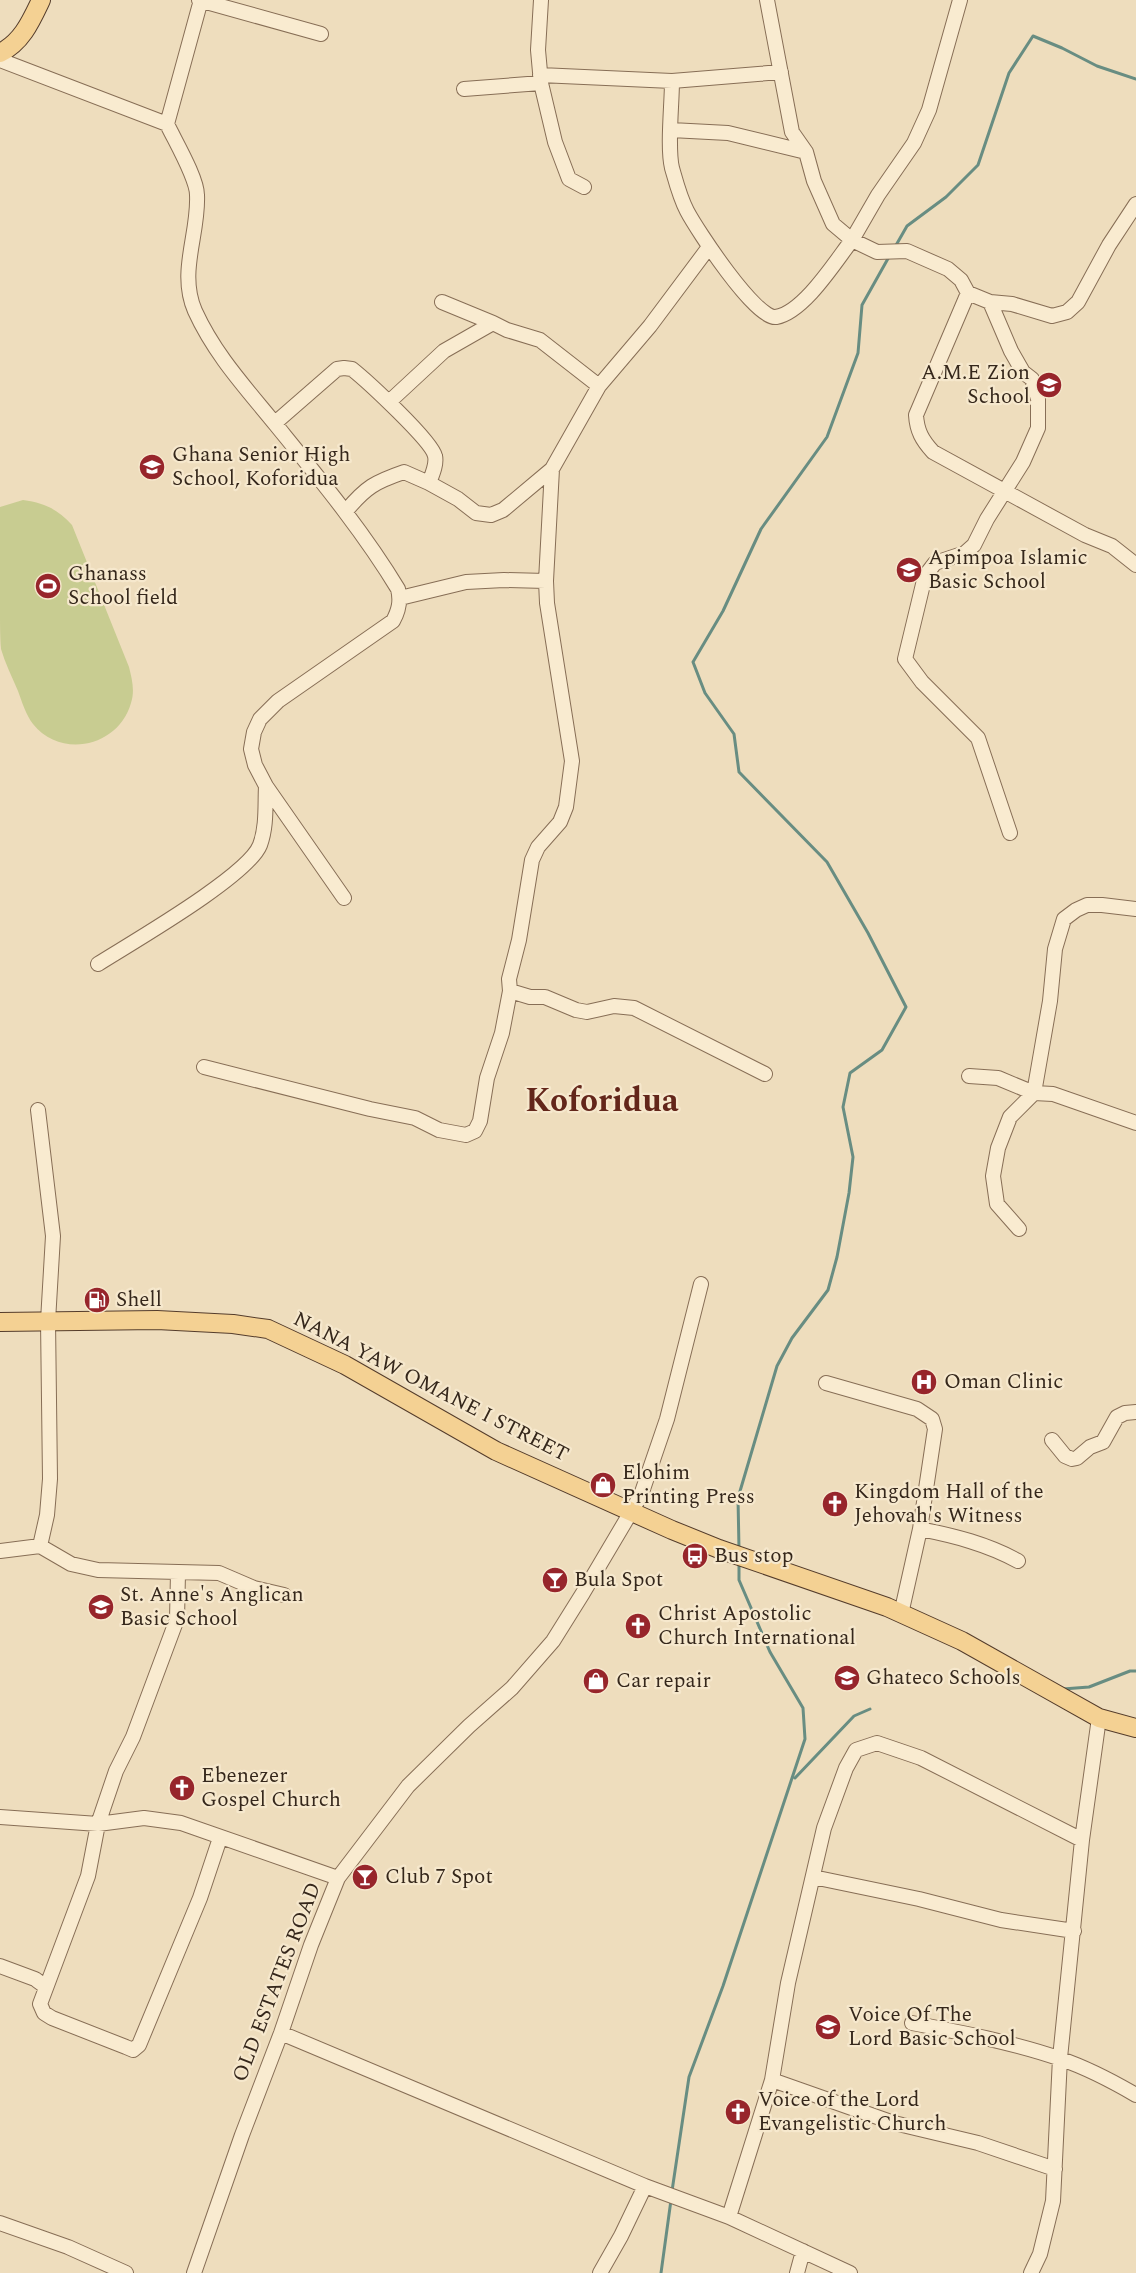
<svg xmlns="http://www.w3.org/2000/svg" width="1136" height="2273" font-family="Spectral,serif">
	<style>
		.green { fill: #c8cc91 }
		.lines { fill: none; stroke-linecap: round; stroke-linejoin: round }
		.stream { stroke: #688d82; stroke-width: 3 }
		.minor-casing { stroke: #876e56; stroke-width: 16 }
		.major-casing { stroke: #543c2b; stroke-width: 20 }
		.minor { stroke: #f9ebd0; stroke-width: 14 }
		.major { stroke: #f4d193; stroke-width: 18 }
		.labels { text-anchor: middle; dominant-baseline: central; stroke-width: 4.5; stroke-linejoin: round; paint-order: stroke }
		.poi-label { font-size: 21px; fill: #35271b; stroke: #f6e8cd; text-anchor: start }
		.street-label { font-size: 21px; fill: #35271b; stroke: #f6e8cd }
		.town-label { font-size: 33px; font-weight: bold; fill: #63261a; stroke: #f6e8cd }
	</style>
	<rect width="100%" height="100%" fill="#eeddbd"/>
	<path class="green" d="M23,500C45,503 57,509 72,525L129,667C132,679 135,691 131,703C119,746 62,760 33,724C26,715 22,702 18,691C12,677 5,663 1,649C0,637 0,620 0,608C0,574 0,540 0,507Z"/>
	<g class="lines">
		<path class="stream" d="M895,247L907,226L946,197L978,165L1009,73L1033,36L1062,48L1097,66L1136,79
			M739,1549L738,1498L777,1366L792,1338L828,1290L837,1257L849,1193L853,1157L843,1107L850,1073L882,1050L906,1007L868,933L827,862L739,772L734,734L705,693L693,662L723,611L761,529L827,437L858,353L862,305L890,255
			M1063,1689L1089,1687L1130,1671H1136
			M795,1778L854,1716L870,1709
			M672,2191L689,2077L723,1986L805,1739L803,1708L770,1652L739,1580V1561
			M661,2273L671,2200"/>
		<defs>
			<path id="minor" d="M199,0L321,34
				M541,0L538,50L541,83L555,142L569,179L584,187
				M960,0L929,110L914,143L878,195L852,240L877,252L907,251L948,269L961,280L968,293L916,415C917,431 922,440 933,452L1085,535L1112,546L1136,565
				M0,60L167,124C175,141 197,178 197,195C199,234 178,272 195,311C215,355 246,388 276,425C319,478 363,531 398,589C401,601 399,610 393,621L278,701L260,719L254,732L251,749L255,765L266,786L344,898
				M540,75L672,81L781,72
				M672,81C672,104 667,148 672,168C676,182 680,198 687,211C697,230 756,320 776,317C804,312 835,262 852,240L833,224L814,181L806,152L792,132L767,0
				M464,89L541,83
				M167,124L201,0
				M671,130L728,133L806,152
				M968,293L990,302L1012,304L1052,316L1067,312L1078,302L1109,245L1136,204
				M442,302L493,323
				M990,302L1011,351L1023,372L1032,379L1038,399V428L1023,462L987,519L974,545L965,553L935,563L925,576L905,659L922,682L978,738L1010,833
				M389,402L444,351L493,323L507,330L540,340L599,386
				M275,423L337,369L344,368L352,369C367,381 432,441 435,456C437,464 432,475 429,483
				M346,511C366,487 375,482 404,472L429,483L458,499L476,513L491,515L503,510L552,469
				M400,598L466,582L504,580L546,581
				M98,964C131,943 248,876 260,845C267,826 265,805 266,786
				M510,991L530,997H545L576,1010L587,1012L614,1006L634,1008L765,1074
				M204,1067L370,1109L415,1118L439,1130L466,1135L475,1131L480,1121L487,1078L502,1033L510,991L509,979L519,940L532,860L538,847L560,822L566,807L572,761L547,603L546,581L552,469L599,386L650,326L709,247
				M969,1076L998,1078L1034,1093L1053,1094L1136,1123
				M38,1110L53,1236L48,1321L50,1479L47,1515L40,1546
				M1019,1229L997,1204L993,1176L998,1148L1010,1117L1034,1093L1050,1001L1055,949L1064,919L1076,910L1087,905H1102L1136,909
				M826,1383L917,1409L932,1419L935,1429L920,1529L901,1614
				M1052,1440L1065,1456L1072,1459L1077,1458L1090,1447L1103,1442L1117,1417L1125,1413L1136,1412
				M920,1529C955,1536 987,1544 1018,1561
				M0,1551L40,1546L71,1564L98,1570L219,1573L254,1588L284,1595
				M178,1573L177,1619L133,1737L116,1771L98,1824L88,1876L40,2004L44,2013L52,2018L126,2047L133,2050L139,2045L200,1898L220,1838
				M0,1817L98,1824L144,1818L181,1823L338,1878
				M813,1877L919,1899L1001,1920L1074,1931
				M0,1966L35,1979L46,1987
				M912,2023C959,2032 1015,2043 1061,2059C1087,2068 1112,2081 1136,2095
				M281,2033L645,2186L729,2217L850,2273
				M772,2080L894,2123L978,2143L1055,2169
				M729,2217L772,2080L788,1983L824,1828L846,1768L856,1750L877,1743L921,1758L1082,1840
				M0,2223L68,2247L126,2273
				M194,2273L242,2135L281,2033L311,1945L338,1878L408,1786L469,1726L512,1688L553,1641L583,1593L641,1495L667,1419L701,1284
				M600,2273L621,2236L645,2186
				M797,2273L803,2251
				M1031,2273L1040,2254L1053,2201L1060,2058L1082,1840L1099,1718"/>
			<path id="major" d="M0,53C22,42 31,21 41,0
				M0,1322L157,1320L233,1324L268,1329L345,1365L496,1451L672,1530L719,1549L887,1607L962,1641L1099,1718L1136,1728"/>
		</defs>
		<use href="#minor" class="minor-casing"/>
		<use href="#major" class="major-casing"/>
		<use href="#minor" class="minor"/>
		<use href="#major" class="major"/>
	</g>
	<defs>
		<symbol id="school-disc" viewBox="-11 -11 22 22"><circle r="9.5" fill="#97252b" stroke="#f6e8cd"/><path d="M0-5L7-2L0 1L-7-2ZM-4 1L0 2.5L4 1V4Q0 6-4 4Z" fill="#fff"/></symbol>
		<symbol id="stadium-disc" viewBox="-11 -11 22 22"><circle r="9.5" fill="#97252b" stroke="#f6e8cd"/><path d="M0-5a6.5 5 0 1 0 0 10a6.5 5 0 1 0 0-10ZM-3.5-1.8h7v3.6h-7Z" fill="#fff"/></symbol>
		<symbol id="fuel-disc" viewBox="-11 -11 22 22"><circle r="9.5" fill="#97252b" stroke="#f6e8cd"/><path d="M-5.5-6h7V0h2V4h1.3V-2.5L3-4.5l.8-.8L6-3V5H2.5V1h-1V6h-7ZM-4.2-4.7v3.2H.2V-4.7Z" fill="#fff"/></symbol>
		<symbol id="hospital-disc" viewBox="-11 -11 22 22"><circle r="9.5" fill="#97252b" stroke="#f6e8cd"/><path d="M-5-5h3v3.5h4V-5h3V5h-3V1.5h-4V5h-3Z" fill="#fff"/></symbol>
		<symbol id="shop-disc" viewBox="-11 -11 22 22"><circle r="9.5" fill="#97252b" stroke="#f6e8cd"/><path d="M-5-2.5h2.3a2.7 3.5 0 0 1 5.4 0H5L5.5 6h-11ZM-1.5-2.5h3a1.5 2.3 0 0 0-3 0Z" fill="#fff"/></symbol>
		<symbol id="church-disc" viewBox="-11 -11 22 22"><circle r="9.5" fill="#97252b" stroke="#f6e8cd"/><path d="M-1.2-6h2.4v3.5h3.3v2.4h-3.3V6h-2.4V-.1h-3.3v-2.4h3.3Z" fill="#fff"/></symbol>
		<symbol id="bus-disc" viewBox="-11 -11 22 22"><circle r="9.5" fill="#97252b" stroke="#f6e8cd"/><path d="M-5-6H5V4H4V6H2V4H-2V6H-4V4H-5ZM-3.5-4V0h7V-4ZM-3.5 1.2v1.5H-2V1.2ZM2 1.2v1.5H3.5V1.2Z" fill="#fff"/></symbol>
		<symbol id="bar-disc" viewBox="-11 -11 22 22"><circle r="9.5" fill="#97252b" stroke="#f6e8cd"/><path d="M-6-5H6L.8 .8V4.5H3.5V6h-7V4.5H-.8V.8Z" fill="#fff"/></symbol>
	</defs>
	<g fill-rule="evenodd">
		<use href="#school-disc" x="1034" y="370" width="30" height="30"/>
		<use href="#school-disc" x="137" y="452" width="30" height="30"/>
		<use href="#school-disc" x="894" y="555" width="30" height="30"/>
		<use href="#stadium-disc" x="33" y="571" width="30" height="30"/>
		<use href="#fuel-disc" x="82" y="1285" width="30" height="30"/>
		<use href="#hospital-disc" x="909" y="1367" width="30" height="30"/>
		<use href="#shop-disc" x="588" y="1470" width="30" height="30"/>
		<use href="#church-disc" x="820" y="1489" width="30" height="30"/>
		<use href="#bus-disc" x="680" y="1541" width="30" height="30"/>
		<use href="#bar-disc" x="540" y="1565" width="30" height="30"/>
		<use href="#school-disc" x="86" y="1592" width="30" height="30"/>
		<use href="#church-disc" x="623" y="1611" width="30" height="30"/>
		<use href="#school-disc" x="832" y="1663" width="30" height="30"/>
		<use href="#shop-disc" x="581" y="1666" width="30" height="30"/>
		<use href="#church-disc" x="167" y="1773" width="30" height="30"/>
		<use href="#bar-disc" x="350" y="1862" width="30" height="30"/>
		<use href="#school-disc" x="813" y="2012" width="30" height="30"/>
		<use href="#church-disc" x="723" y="2097" width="30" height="30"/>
	</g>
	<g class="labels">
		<g class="poi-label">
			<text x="1030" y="373" text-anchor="end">A.M.E Zion<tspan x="1030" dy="24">School</tspan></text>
			<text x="172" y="455">Ghana Senior High<tspan x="172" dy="24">School, Koforidua</tspan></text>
			<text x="928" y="558">Apimpoa Islamic<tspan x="928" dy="24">Basic School</tspan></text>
			<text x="68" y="574">Ghanass<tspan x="68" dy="24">School field</tspan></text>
			<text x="116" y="1300">Shell</text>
			<text x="944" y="1382">Oman Clinic</text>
			<text x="622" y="1473">Elohim<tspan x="622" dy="24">Printing Press</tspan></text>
			<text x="854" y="1492">Kingdom Hall of the<tspan x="854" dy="24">Jehovah's Witness</tspan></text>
			<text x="714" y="1556">Bus stop</text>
			<text x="574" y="1580">Bula Spot</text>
			<text x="120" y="1595">St. Anne's Anglican<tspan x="120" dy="24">Basic School</tspan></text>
			<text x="658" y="1614">Christ Apostolic<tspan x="658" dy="24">Church International</tspan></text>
			<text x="866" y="1678">Ghateco Schools</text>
			<text x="616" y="1681">Car repair</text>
			<text x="201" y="1776">Ebenezer<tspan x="201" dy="24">Gospel Church</tspan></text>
			<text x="385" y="1877">Club 7 Spot</text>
			<text x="848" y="2015">Voice Of The<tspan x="848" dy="24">Lord Basic School</tspan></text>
			<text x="758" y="2100">Voice of the Lord<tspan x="758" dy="24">Evangelistic Church</tspan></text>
		</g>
		<g class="street-label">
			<text transform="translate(431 1387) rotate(27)">NANA YAW OMANE I STREET</text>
			<text transform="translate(277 1982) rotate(-69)">OLD ESTATES ROAD</text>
		</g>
		<g class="town-label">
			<text x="602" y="1101">Koforidua</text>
		</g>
	</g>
</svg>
